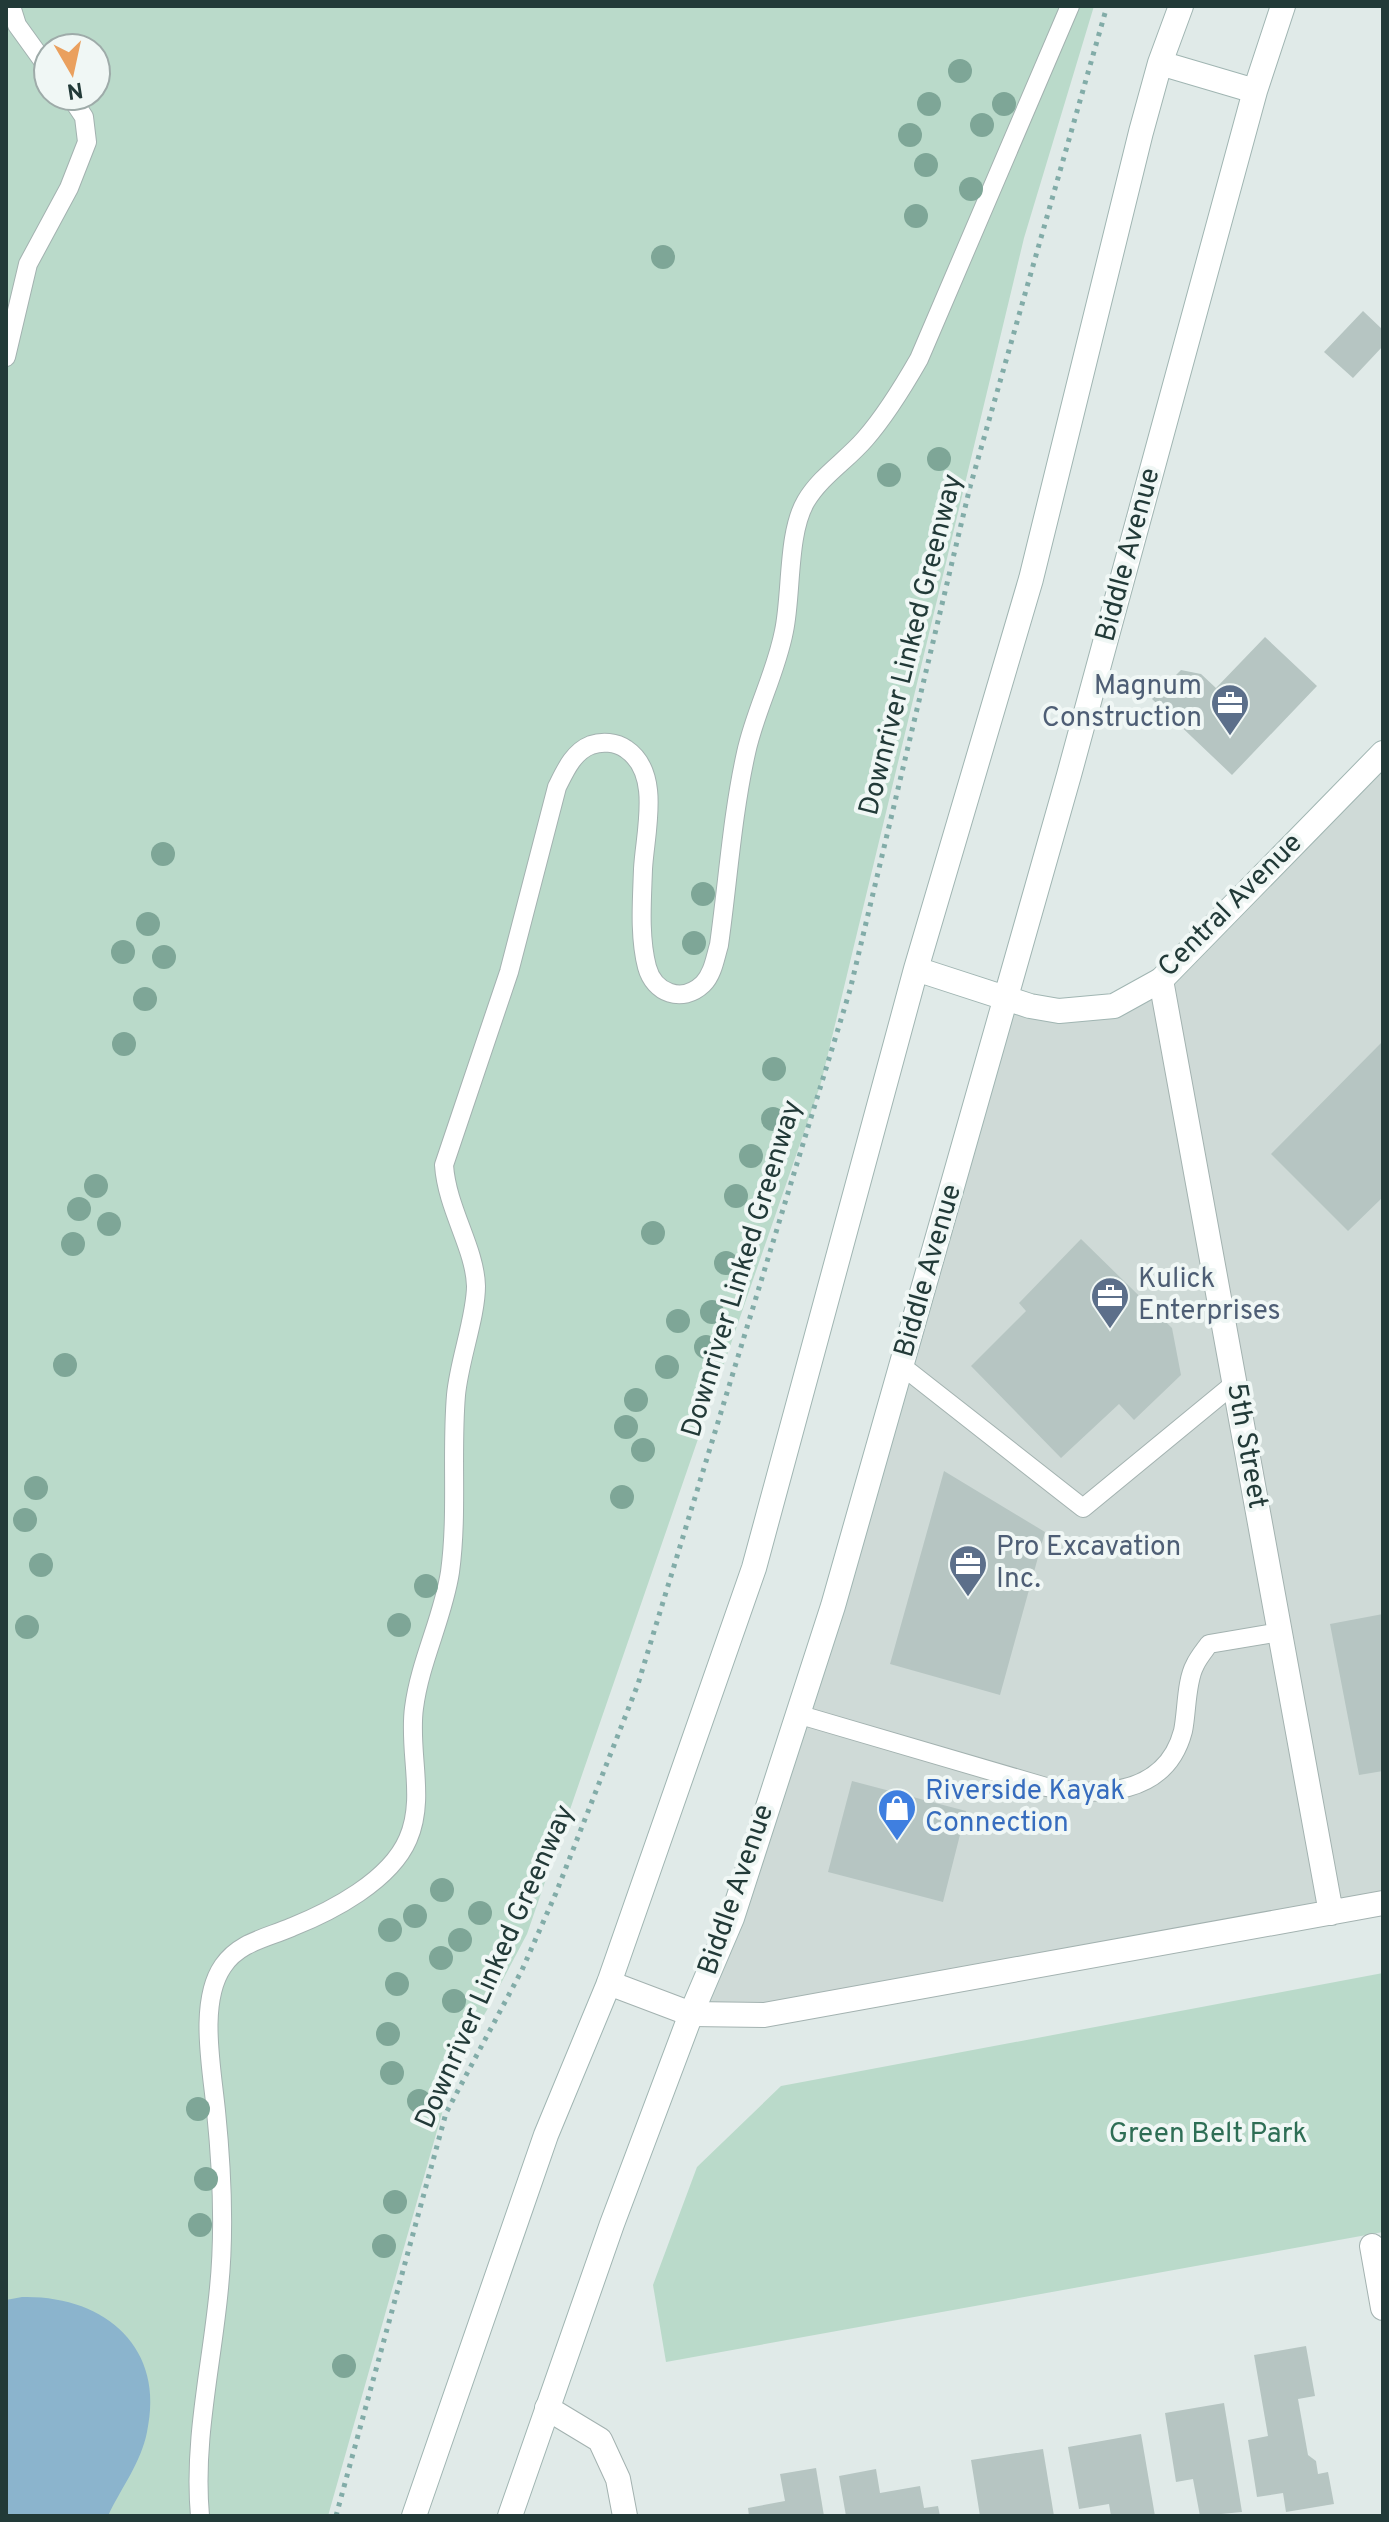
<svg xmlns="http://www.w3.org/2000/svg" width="1389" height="2522" font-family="Overpass,sans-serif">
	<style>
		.built { fill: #cfdad7 }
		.green { fill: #badaca; fill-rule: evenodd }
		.water { fill: #8bb4cd }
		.building { fill: #b6c5c2 }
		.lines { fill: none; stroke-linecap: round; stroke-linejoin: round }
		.lane-casing { stroke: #a3b2b0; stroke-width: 20 }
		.street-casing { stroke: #a3b2b0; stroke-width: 26 }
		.secondary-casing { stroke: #a0b5b2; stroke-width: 26 }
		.path { stroke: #82aca8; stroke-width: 5; stroke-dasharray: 4 6; stroke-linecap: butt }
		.lane { stroke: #fff; stroke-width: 18 }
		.street { stroke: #fff; stroke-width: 24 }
		.secondary { stroke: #fff; stroke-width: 24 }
		.tree { fill: #7ea697 }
		.labels { text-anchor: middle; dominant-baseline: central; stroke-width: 8; stroke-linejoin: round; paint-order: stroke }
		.street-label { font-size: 28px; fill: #223a38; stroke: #f0f7f5 }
		.service-label { font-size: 28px; fill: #4e5e75; stroke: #f0f7f5; text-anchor: start }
		.shop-label { font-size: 28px; fill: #366cbe; stroke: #f0f7f5; text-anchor: start }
		.park-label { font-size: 28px; fill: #2e6e55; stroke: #f0f7f5 }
	</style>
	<rect width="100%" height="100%" fill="#e0eae8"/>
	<path class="built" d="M1383,753V1903L764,2015L691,2014L732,1918L1003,999L1059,1011L1161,980Z"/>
	<path class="green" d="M6,6H1094L1024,238L821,1083L527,1934L487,2010L457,2060L328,2516H6ZM48,48H96V96H48Z
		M1383,1973V2232L666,2362L653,2285L697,2167L781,2086Z"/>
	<path class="water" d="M22,2297C104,2295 166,2347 147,2432C141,2463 121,2488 108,2516H6V2300Z"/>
	<path class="building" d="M1363,311L1383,330V346L1353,378L1324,352Z
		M1265,637L1317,686L1232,775L1152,699L1181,670L1201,674L1216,688Z
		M1383,1041V1197L1348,1231L1271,1154Z
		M1081,1239L1172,1328L1181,1375L1134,1420L1119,1404L1061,1458L971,1366L1026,1311L1019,1303Z
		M944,1471L1045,1532L1000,1695L890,1664Z
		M1383,1614V1771L1359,1775L1330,1624Z
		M852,1781L966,1811L943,1902L828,1872Z
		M1306,2346L1315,2396L1298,2399L1308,2455L1316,2461L1318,2474L1328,2472L1334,2504L1286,2512L1283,2493L1257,2497L1248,2440L1268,2436L1254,2355Z
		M1224,2403L1242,2512L1200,2516L1193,2479L1176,2482L1165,2413Z
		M1141,2434L1155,2516H1111L1109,2504L1079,2509L1068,2447Z
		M1043,2449L1054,2516H980L971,2460Z
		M816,2468L824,2516H749L748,2508L785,2501L780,2474Z
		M876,2469L880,2493L920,2486L924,2508L938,2506L940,2516H846L839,2476Z"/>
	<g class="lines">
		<defs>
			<path id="lane" d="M11,6L17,25L48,68
				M6,357L28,264L69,188L87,142L84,117L70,96
				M902,1366L1083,1508L1235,1383
				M797,1714L1046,1787C1099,1797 1166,1796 1183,1731C1187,1712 1186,1681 1195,1665C1198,1658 1204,1651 1209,1644L1280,1632
				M200,2516C193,2440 212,2364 219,2288C225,2229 222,2170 216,2111C212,2069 198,2002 223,1966C239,1942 267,1938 292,1927C332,1911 390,1881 408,1839C426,1798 408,1751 414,1708C420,1661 443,1618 450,1572C458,1513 451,1454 456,1395C459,1361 476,1317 476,1286C475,1248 447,1209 444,1165L509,972L557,787C565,771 573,752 591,745C602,741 616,742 626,749C662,773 645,832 643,869C642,900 639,936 647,967C654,993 682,1004 703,984C713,974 715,958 719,945C728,881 732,816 746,753C755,711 776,673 784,631C792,593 787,533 806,501C821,476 846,461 865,439C886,415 903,387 919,359L1070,6"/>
			<path id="street" d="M1161,980L1331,1913
				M609,1983L691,2014L764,2015L1383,1903
				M1372,2246L1383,2308
				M547,2408L600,2440L618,2479L625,2516"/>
			<path id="secondary" d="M1160,63L1255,91
				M916,969L1030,1006L1059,1011L1114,1006L1161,980L1383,753
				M414,2516L546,2135L609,1983L754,1568L916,969L1031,579L1141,132L1160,63L1181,6
				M510,2516L612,2224L691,2014L732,1918L833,1606L1069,775L1255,91L1283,6"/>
		</defs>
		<use href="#lane" class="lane-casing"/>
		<use href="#street" class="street-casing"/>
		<use href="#secondary" class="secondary-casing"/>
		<path class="path" d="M336,2516L446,2113L522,1970L556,1893L638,1684L850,990L970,487L1107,6"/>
		<use href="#lane" class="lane"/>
		<use href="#street" class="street"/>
		<use href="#secondary" class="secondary"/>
	</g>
	<g class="tree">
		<circle cx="960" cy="71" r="12"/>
		<circle cx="929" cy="104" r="12"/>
		<circle cx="1004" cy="104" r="12"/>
		<circle cx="982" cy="125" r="12"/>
		<circle cx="910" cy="135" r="12"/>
		<circle cx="926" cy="165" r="12"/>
		<circle cx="971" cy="189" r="12"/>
		<circle cx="916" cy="216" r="12"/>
		<circle cx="663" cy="257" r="12"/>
		<circle cx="939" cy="459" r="12"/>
		<circle cx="889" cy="475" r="12"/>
		<circle cx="163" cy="854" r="12"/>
		<circle cx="703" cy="894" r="12"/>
		<circle cx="148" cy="924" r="12"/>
		<circle cx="694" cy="943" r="12"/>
		<circle cx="123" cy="952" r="12"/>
		<circle cx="164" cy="957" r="12"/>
		<circle cx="145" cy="999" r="12"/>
		<circle cx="124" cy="1044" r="12"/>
		<circle cx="774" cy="1069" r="12"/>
		<circle cx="773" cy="1119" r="12"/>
		<circle cx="751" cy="1156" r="12"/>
		<circle cx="96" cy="1186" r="12"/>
		<circle cx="736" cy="1196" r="12"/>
		<circle cx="79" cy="1209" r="12"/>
		<circle cx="109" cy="1224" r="12"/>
		<circle cx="653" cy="1233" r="12"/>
		<circle cx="73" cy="1244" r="12"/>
		<circle cx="726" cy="1263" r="12"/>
		<circle cx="712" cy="1312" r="12"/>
		<circle cx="678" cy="1321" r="12"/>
		<circle cx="706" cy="1347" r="12"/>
		<circle cx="65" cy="1365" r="12"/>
		<circle cx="667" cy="1367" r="12"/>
		<circle cx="636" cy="1400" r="12"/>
		<circle cx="626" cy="1427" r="12"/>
		<circle cx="643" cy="1450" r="12"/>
		<circle cx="36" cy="1488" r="12"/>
		<circle cx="622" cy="1497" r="12"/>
		<circle cx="25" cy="1520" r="12"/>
		<circle cx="41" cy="1565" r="12"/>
		<circle cx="426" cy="1586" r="12"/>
		<circle cx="399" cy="1625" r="12"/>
		<circle cx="27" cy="1627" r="12"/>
		<circle cx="442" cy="1890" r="12"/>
		<circle cx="480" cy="1913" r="12"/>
		<circle cx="415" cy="1916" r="12"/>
		<circle cx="390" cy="1930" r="12"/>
		<circle cx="460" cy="1940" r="12"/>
		<circle cx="441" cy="1958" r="12"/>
		<circle cx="397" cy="1984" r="12"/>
		<circle cx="454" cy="2001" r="12"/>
		<circle cx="388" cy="2034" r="12"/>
		<circle cx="392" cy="2073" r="12"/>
		<circle cx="419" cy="2101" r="12"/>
		<circle cx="198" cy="2109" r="12"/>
		<circle cx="206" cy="2179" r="12"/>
		<circle cx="395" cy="2202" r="12"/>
		<circle cx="200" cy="2225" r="12"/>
		<circle cx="384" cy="2246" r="12"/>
		<circle cx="344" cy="2366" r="12"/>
	</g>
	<defs>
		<symbol id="office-pin" viewBox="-11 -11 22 30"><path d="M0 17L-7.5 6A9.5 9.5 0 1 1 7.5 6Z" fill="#5c6f8a" stroke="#f0f7f5"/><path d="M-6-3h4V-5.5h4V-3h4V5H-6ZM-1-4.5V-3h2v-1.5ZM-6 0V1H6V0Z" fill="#fff"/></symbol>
		<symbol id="shop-pin" viewBox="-11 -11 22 30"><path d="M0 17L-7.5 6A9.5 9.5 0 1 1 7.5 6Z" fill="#3f7fe0" stroke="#f0f7f5"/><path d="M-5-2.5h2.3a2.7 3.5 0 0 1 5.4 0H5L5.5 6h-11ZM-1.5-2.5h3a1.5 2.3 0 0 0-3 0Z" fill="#fff"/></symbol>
	</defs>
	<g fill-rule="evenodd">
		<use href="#office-pin" x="1208" y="681" width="44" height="60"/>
		<use href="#office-pin" x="1088" y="1274" width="44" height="60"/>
		<use href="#office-pin" x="946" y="1542" width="44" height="60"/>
		<use href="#shop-pin" x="875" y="1786" width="44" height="60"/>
	</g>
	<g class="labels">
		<g class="street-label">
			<text transform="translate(1129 555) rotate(-75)">Biddle Avenue</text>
			<text transform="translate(912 645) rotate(-76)">Downriver Linked Greenway</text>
			<text transform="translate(1231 906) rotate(-45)">Central Avenue</text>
			<text transform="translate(743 1269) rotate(-73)">Downriver Linked Greenway</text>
			<text transform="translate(929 1271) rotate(-74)">Biddle Avenue</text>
			<text transform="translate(1246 1446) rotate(80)">5th Street</text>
			<text transform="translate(737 1890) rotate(-71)">Biddle Avenue</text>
			<text transform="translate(496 1967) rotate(-66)">Downriver Linked Greenway</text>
		</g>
		<g class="service-label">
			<text x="1202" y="687" text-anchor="end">Magnum<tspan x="1202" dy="32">Construction</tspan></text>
			<text x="1138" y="1280">Kulick<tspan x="1138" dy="32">Enterprises</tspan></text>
			<text x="996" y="1548">Pro Excavation<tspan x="996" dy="32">Inc.</tspan></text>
		</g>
		<g class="shop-label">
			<text x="925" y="1792">Riverside Kayak<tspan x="925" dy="32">Connection</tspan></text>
		</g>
		<g class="park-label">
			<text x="1208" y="2135">Green Belt Park</text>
		</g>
	</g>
	<rect width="1389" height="2522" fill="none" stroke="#223a38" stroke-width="16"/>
	<g transform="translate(72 72) rotate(171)"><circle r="38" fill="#f0f7f5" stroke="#9eaba9" stroke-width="2"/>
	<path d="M0-6L14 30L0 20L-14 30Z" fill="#eaa05e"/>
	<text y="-12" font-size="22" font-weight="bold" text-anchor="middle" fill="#223a38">N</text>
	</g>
</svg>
